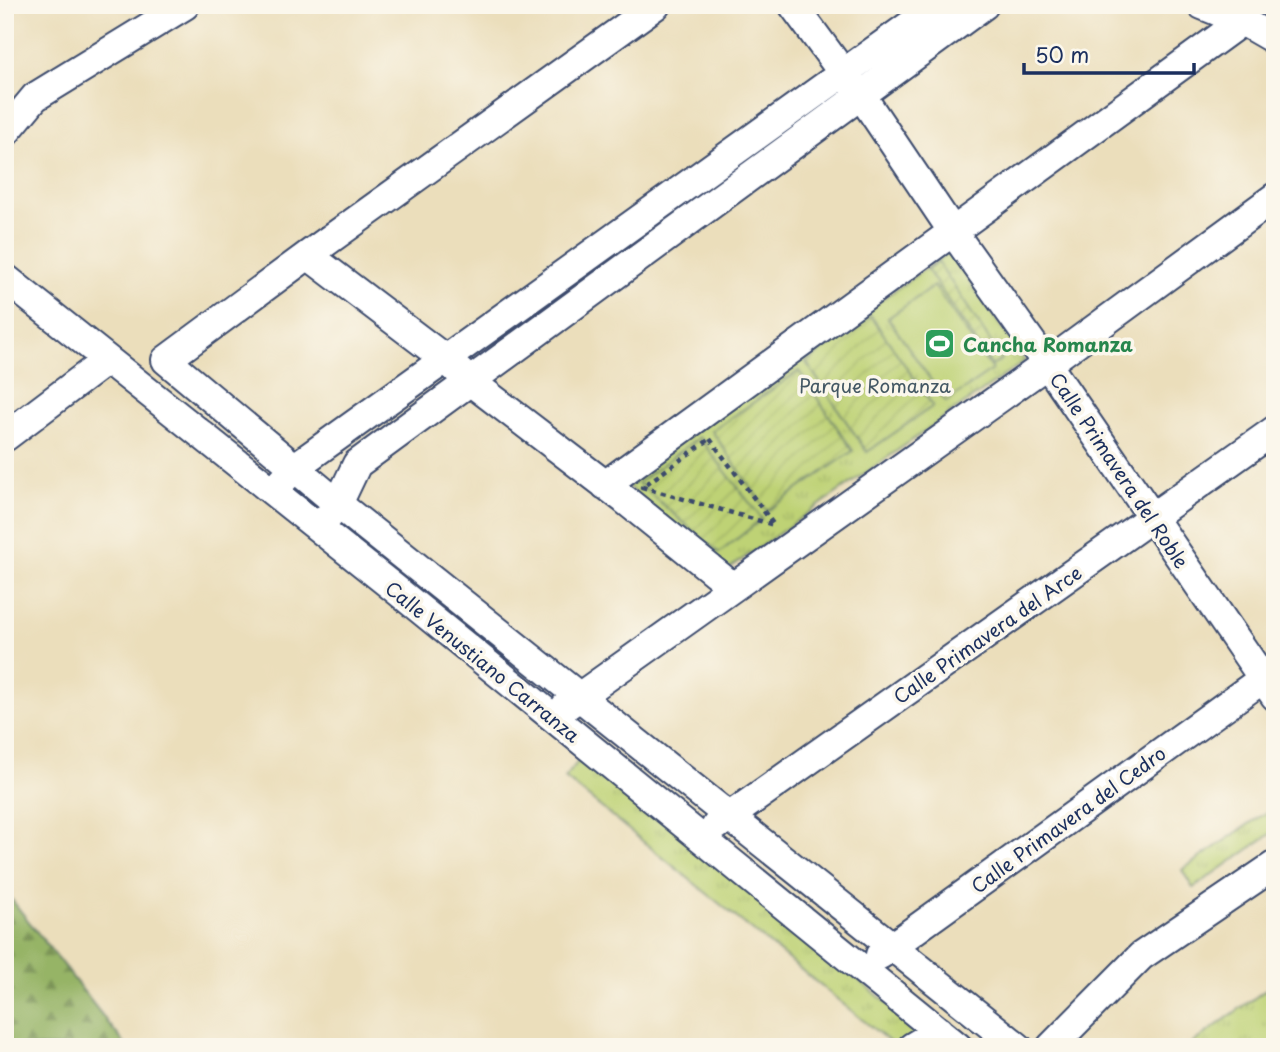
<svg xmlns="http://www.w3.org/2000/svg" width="1280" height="1052" font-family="'Playpen Sans',sans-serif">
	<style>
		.grass { fill: url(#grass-tufts); stroke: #6c806a; stroke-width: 2 }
		.forest { fill: url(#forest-firs); stroke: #587262; stroke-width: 2 }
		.garden { fill: url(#garden-furrows); stroke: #6c806a; stroke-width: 2 }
		.pitch { fill: #bed275; stroke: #6c806a; stroke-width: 2 }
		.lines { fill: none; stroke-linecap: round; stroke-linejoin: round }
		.minor-casing { stroke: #3a496c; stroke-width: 32 }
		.path { stroke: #3a496c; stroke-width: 4.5; stroke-dasharray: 5 5; stroke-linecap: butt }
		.minor { stroke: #fff; stroke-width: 28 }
		.labels { text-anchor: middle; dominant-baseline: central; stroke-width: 7; stroke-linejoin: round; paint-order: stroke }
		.leisure-label { font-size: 19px; font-weight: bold; fill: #27864d; stroke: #fbf7ec; text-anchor: start }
		.park-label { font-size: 19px; fill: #445864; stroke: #fbf7ec }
		.street-label { font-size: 19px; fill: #1b2f5e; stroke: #fbf7ec }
	</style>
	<defs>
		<pattern id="grass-tufts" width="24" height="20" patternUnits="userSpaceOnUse" patternTransform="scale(1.75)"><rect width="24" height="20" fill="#bed275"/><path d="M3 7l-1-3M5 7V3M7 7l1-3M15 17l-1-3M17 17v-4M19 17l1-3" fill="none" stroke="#a3b568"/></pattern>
		<pattern id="forest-firs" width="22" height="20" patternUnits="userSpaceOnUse" patternTransform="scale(1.75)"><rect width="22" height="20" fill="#96b466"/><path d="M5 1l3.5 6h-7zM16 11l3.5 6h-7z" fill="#7a9357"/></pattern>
		<pattern id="garden-furrows" width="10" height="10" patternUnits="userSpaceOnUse" patternTransform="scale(1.75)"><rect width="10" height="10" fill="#bed275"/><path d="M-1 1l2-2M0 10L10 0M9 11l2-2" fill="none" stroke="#a3b568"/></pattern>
	</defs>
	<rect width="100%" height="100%" fill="#fbf7ec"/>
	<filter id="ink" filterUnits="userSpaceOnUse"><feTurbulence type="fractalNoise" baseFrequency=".0143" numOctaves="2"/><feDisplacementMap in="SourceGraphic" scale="14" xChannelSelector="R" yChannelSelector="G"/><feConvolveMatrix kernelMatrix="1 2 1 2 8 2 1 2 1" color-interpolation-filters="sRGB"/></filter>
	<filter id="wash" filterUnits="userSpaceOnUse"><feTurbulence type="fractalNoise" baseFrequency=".00686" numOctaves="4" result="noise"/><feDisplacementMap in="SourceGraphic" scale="28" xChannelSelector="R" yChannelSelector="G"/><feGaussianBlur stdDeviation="1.57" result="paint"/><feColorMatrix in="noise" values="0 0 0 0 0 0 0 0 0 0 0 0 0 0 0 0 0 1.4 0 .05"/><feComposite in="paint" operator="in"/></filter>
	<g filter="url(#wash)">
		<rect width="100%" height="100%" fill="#ebdebb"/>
		<path class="grass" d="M949,252L1025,361L727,570L623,482Z
			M583,755L941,1047H896L565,778Z
			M1275,806V831L1193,888L1182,870Z
			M1275,983V1047H1187Z"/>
		<path class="forest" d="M5,891L127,1047H5Z"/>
		<path class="garden" d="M938,262L1002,359L992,366L927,269Z
			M871,316L933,406L867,452L806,362Z
			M799,371L853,451L767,511L712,431Z
			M699,437L762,519L719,553L638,483Z"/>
		<path class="pitch" d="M934,286L992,370L946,402L888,318Z"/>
	</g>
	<g filter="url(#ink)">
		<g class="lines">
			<defs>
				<path id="minor" d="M656,5L308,255L166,360L338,504L1018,1047
					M793,5L843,73L861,95L953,232L1047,364L1275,696
					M1202,5L1242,21L1275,40
					M5,133L35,97L185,5
					M308,255L445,359L471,382L624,499L733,587
					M5,278L394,588L958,1047
					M5,437L107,360
					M283,480L295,467L938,5
					M605,485L1242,21
					M328,517L338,504L357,464L984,5
					M565,707L1047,364L1275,197
					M716,826L1275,430
					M880,955L1275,670
					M912,1047L939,1031
					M1051,1047L1141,956L1275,865"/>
			</defs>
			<use href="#minor" class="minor-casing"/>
			<path class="path" d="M710,439L774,525L642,487Z"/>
			<use href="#minor" class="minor"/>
		</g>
	</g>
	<defs>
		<symbol id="stadium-square" viewBox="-11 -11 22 22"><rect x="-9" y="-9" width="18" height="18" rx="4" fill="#2e9e5b" stroke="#fbf7ec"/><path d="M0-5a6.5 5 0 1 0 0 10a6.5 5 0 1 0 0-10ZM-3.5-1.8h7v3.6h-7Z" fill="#fff"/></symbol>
	</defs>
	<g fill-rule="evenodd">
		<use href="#stadium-square" x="922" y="326" width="35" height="35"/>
	</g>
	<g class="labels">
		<g class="leisure-label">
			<text x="963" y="344">Cancha Romanza</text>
		</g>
		<g class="park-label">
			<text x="875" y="385">Parque Romanza</text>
		</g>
		<g class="street-label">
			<text transform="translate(1120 470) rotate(56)">Calle Primavera del Roble</text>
			<text transform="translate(987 634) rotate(-35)">Calle Primavera del Arce</text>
			<text transform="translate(483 661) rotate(39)">Calle Venustiano Carranza</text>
			<text transform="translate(1068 819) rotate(-36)">Calle Primavera del Cedro</text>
		</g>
	</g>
	<rect width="1280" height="1052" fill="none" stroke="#fbf7ec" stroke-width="28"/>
	<path d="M1024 63v10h170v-10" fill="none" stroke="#1b2f5e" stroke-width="3.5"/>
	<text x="1035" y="63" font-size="21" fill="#1b2f5e" stroke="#fbf7ec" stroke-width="5" paint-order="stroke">50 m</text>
</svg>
